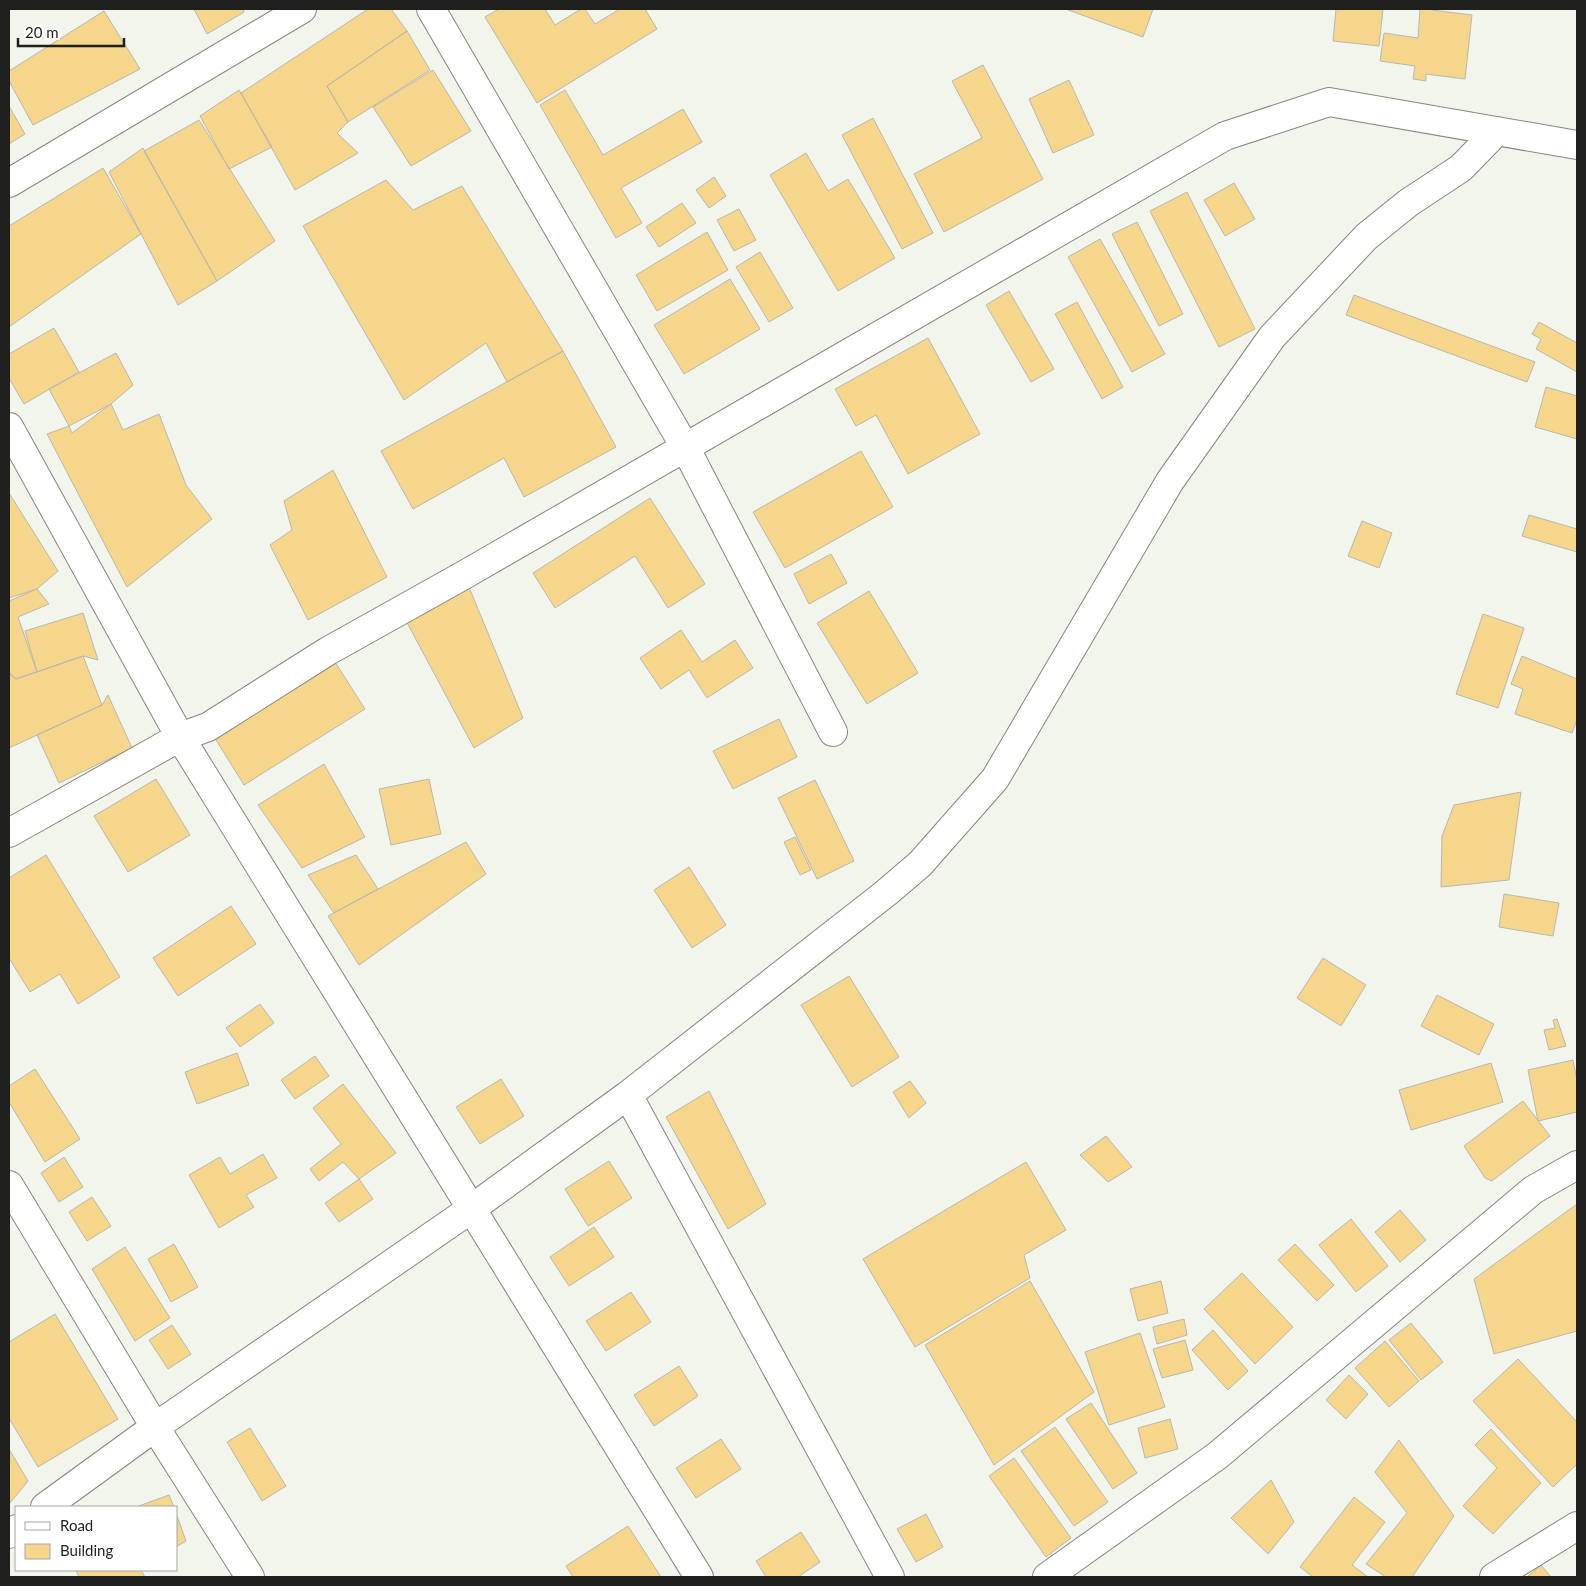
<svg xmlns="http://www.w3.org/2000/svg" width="1586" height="1586" font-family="Lato,sans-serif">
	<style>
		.building { fill: #f5d68b; stroke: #bab7af }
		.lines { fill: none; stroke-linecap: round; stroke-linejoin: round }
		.minor-casing { stroke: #85877f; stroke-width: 30 }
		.tertiary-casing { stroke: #85877f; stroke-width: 30 }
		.minor { stroke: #fff; stroke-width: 28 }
		.tertiary { stroke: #fff; stroke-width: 28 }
	</style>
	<rect width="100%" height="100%" fill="#f2f5ec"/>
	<path class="building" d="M194,9H243L244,12L207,34Z
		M368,9H391L407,31L327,86L348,122L337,133L358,153L295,190L241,93Z
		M499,9H545L555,25L581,9H585L595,24L620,9H645L657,29L537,103L485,17Z
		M1069,9H1153L1143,37L1068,10Z
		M1336,9H1383L1379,46L1333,41Z
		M1420,9H1433L1432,10L1472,15L1465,79L1426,74V81L1413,79L1415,66L1380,61L1384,33L1418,38Z
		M104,11L140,69L33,125L9,81V71Z
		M407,31L430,70L348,122L327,86Z
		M983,65L1043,179L944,232L914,174L982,138L952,81Z
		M433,70L471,131L411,166L373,107Z
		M1069,80L1094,135L1053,153L1029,99Z
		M239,90L272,147L229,169L200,116Z
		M565,90L603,155L683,109L702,142L621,188L642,223L616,238L540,105Z
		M9,106L25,134L9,144Z
		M873,118L933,233L902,249L842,135Z
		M199,120L275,241L217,281L144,151Z
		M143,148L217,281L178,305L109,172Z
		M806,153L828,191L848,179L895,258L838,291L770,175Z
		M103,168L141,234L9,327V226Z
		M714,177L726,196L709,208L696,190Z
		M386,180L413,210L462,186L563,351L507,382L486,343L404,400L303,226Z
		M1234,183L1255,219L1225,236L1204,200Z
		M1187,192L1255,329L1219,347L1150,211Z
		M682,203L696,223L659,247L646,227Z
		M739,209L756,240L734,251L717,220Z
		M1137,222L1183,314L1159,326L1112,234Z
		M707,232L728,270L657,311L636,275Z
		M1100,239L1165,354L1132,372L1068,257Z
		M760,252L793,308L769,322L736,267Z
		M730,279L760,329L684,374L654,325Z
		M1009,291L1054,369L1031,382L986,305Z
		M1354,295L1535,362L1527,382L1346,315Z
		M1077,302L1123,387L1102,399L1055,314Z
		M1539,322L1577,343V372L1536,349L1541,339L1532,334Z
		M54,328L79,372L24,404L9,378V354Z
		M928,338L980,434L908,474L876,415L856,426L835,389Z
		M563,351L616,447L524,497L504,458L413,509L381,451Z
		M116,353L133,385L111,404L69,426L49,389Z
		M1546,387L1577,396V439L1535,427Z
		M111,404L123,430L159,414L186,485L212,519L127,587L47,434L69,426L72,433Z
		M861,451L893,507L785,568L753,512Z
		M333,470L387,577L308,620L270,545L292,530L284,501Z
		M9,493L58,571L37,589L9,598Z
		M650,498L705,584L668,608L635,556L555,608L533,573Z
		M1529,515L1577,529V552L1522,536Z
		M1362,521L1392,533L1379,568L1348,556Z
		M831,554L847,583L809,604L794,574Z
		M464,575L523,718L474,748L404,617Z
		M37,589L49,604L18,617L37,672L16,679L9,673V601Z
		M869,591L918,673L867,704L817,623Z
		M83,613L98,660L83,656L37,672L25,631Z
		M1483,614L1524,628L1498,708L1456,694Z
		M681,630L702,662L735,640L753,668L707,698L689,670L661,689L640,658Z
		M328,651L365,709L244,785L208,727Z
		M83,656L102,705L9,748V673L16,679Z
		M1522,656L1577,679V720L1572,733L1515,714L1523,689L1511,684Z
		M108,695L132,748L59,783L37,735L102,705Z
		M779,719L797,757L733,789L713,751Z
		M324,764L365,837L302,868L258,805Z
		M156,779L190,835L128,872L94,816Z
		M429,779L441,834L391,845L379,789Z
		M815,780L854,861L817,879L778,798Z
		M1521,792L1509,880L1441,887L1442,836L1454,805Z
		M795,837L811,870L800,875L784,842Z
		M466,842L486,874L359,965L328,916Z
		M46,855L120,977L78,1004L60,974L30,992L9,958V878Z
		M356,855L378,889L334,913L308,875Z
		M689,867L726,925L692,948L654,890Z
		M1504,894L1559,903L1553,936L1499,927Z
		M231,906L256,944L178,996L153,958Z
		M1323,958L1366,985L1341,1026L1297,998Z
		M849,976L899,1057L852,1087L801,1005Z
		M1437,995L1494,1024L1479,1055L1421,1026Z
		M260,1004L274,1023L240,1047L226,1028Z
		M1557,1019L1566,1046L1549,1050L1544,1030L1555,1028L1553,1020Z
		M237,1053L249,1085L197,1104L185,1072Z
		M315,1056L329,1076L295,1099L281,1080Z
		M1573,1060L1577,1080V1112L1538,1121L1528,1070Z
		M1491,1063L1503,1102L1411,1130L1399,1090Z
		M35,1069L80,1139L45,1162L9,1102V1086Z
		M501,1079L524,1116L480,1144L456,1107Z
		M910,1081L926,1103L909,1118L893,1092Z
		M343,1084L396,1153L359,1179L343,1162L319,1181L310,1169L341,1144L313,1108Z
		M709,1091L766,1204L728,1229L666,1117Z
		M1523,1101L1550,1136L1492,1181L1485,1178L1464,1146Z
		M1106,1136L1132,1167L1108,1182L1080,1155Z
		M263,1154L277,1178L246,1195L254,1207L219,1228L189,1175L220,1157L230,1174Z
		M64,1157L83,1187L59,1202L41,1173Z
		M609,1161L632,1198L588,1226L565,1189Z
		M1026,1162L1066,1230L1024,1255L1030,1278L915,1347L863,1259Z
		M359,1179L373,1199L339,1222L325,1203Z
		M92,1197L111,1226L87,1241L69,1212Z
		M1577,1204V1331L1494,1354L1474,1279Z
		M1400,1210L1426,1240L1400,1262L1375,1232Z
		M1351,1219L1388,1266L1356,1292L1319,1245Z
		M594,1227L614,1257L569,1286L550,1257Z
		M174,1244L198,1287L171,1302L148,1259Z
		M1295,1244L1334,1285L1317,1301L1278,1260Z
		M125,1247L170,1318L135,1341L92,1269Z
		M1242,1273L1293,1327L1255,1364L1204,1309Z
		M1030,1281L1094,1392L994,1465L925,1345Z
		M1161,1281L1168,1313L1138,1321L1130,1289Z
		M631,1292L651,1322L606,1351L586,1321Z
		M55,1314L118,1419L38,1467L9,1418V1342Z
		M1184,1319L1187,1335L1157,1344L1153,1327Z
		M1411,1323L1443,1362L1421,1380L1389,1340Z
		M172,1325L191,1354L168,1369L149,1340Z
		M1213,1330L1248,1371L1228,1390L1192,1350Z
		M1140,1333L1165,1407L1109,1425L1085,1352Z
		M1185,1340L1193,1370L1162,1378L1153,1349Z
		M1385,1341L1419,1381L1389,1407L1355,1368Z
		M1518,1359L1577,1422V1464L1553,1487L1473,1401Z
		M679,1366L698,1396L654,1426L634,1395Z
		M1349,1375L1368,1394L1346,1419L1326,1400Z
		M1091,1403L1137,1473L1113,1489L1066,1419Z
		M1170,1419L1178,1449L1145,1458L1138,1428Z
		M1055,1427L1108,1502L1074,1526L1021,1451Z
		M250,1428L286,1486L262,1501L227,1442Z
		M1491,1429L1541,1483L1493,1534L1463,1506L1497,1468L1475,1445Z
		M721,1439L741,1469L696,1498L676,1468Z
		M1399,1440L1454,1516L1412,1577H1386L1366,1564L1407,1513L1375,1472Z
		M9,1449L28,1481L10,1503L9,1500Z
		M1014,1458L1071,1538L1046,1557L989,1476Z
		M1271,1480L1294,1522L1268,1554L1231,1518Z
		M169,1495L174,1507H136Z
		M1354,1497L1385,1522L1352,1565L1368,1577H1313L1300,1567Z
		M176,1513L186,1541L176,1547Z
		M926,1514L943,1547L916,1562L897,1529Z
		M628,1526L661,1577H573L566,1566Z
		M801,1532L820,1562L798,1577H766L756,1561Z
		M1541,1565L1551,1577H1527Z
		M76,1570H141L145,1577H79Z"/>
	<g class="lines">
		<defs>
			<path id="minor" d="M431,9L685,447L833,732
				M9,183L302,9
				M9,427L180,737L699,1577
				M9,833L180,737L208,727L328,651L464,575L1225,136L1329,102L1577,145
				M628,1095L890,1577
				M9,1185L155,1427L250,1577
				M45,1507L155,1427L471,1209L628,1095L886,893L920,864L995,779L1170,481L1272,337L1366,237L1408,203L1461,168L1497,131
				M9,1534L16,1529
				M1047,1577L1217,1456L1533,1190L1577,1165"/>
			<path id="tertiary" d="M1494,1577L1577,1526"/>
		</defs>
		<use href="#minor" class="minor-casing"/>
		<use href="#tertiary" class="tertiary-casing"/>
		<use href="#minor" class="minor"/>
		<use href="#tertiary" class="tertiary"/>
	</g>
	<rect width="1586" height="1586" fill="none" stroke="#1f1f1d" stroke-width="20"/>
	<rect x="15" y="1506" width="162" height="65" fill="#ffffff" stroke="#a5a5a5"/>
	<rect x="25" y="1522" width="25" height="8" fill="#ffffff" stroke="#a5a5a5"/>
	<text x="60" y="1531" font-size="15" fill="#1f1f1d">Road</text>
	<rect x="25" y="1544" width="25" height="15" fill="#f5d68b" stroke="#a5a5a5"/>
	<text x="60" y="1556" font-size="15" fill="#1f1f1d">Building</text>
	<path d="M18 38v8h106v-8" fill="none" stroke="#1f1f1d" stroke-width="2.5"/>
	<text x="25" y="38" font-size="15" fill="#1f1f1d" stroke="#ffffff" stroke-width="4" paint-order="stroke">20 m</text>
</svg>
